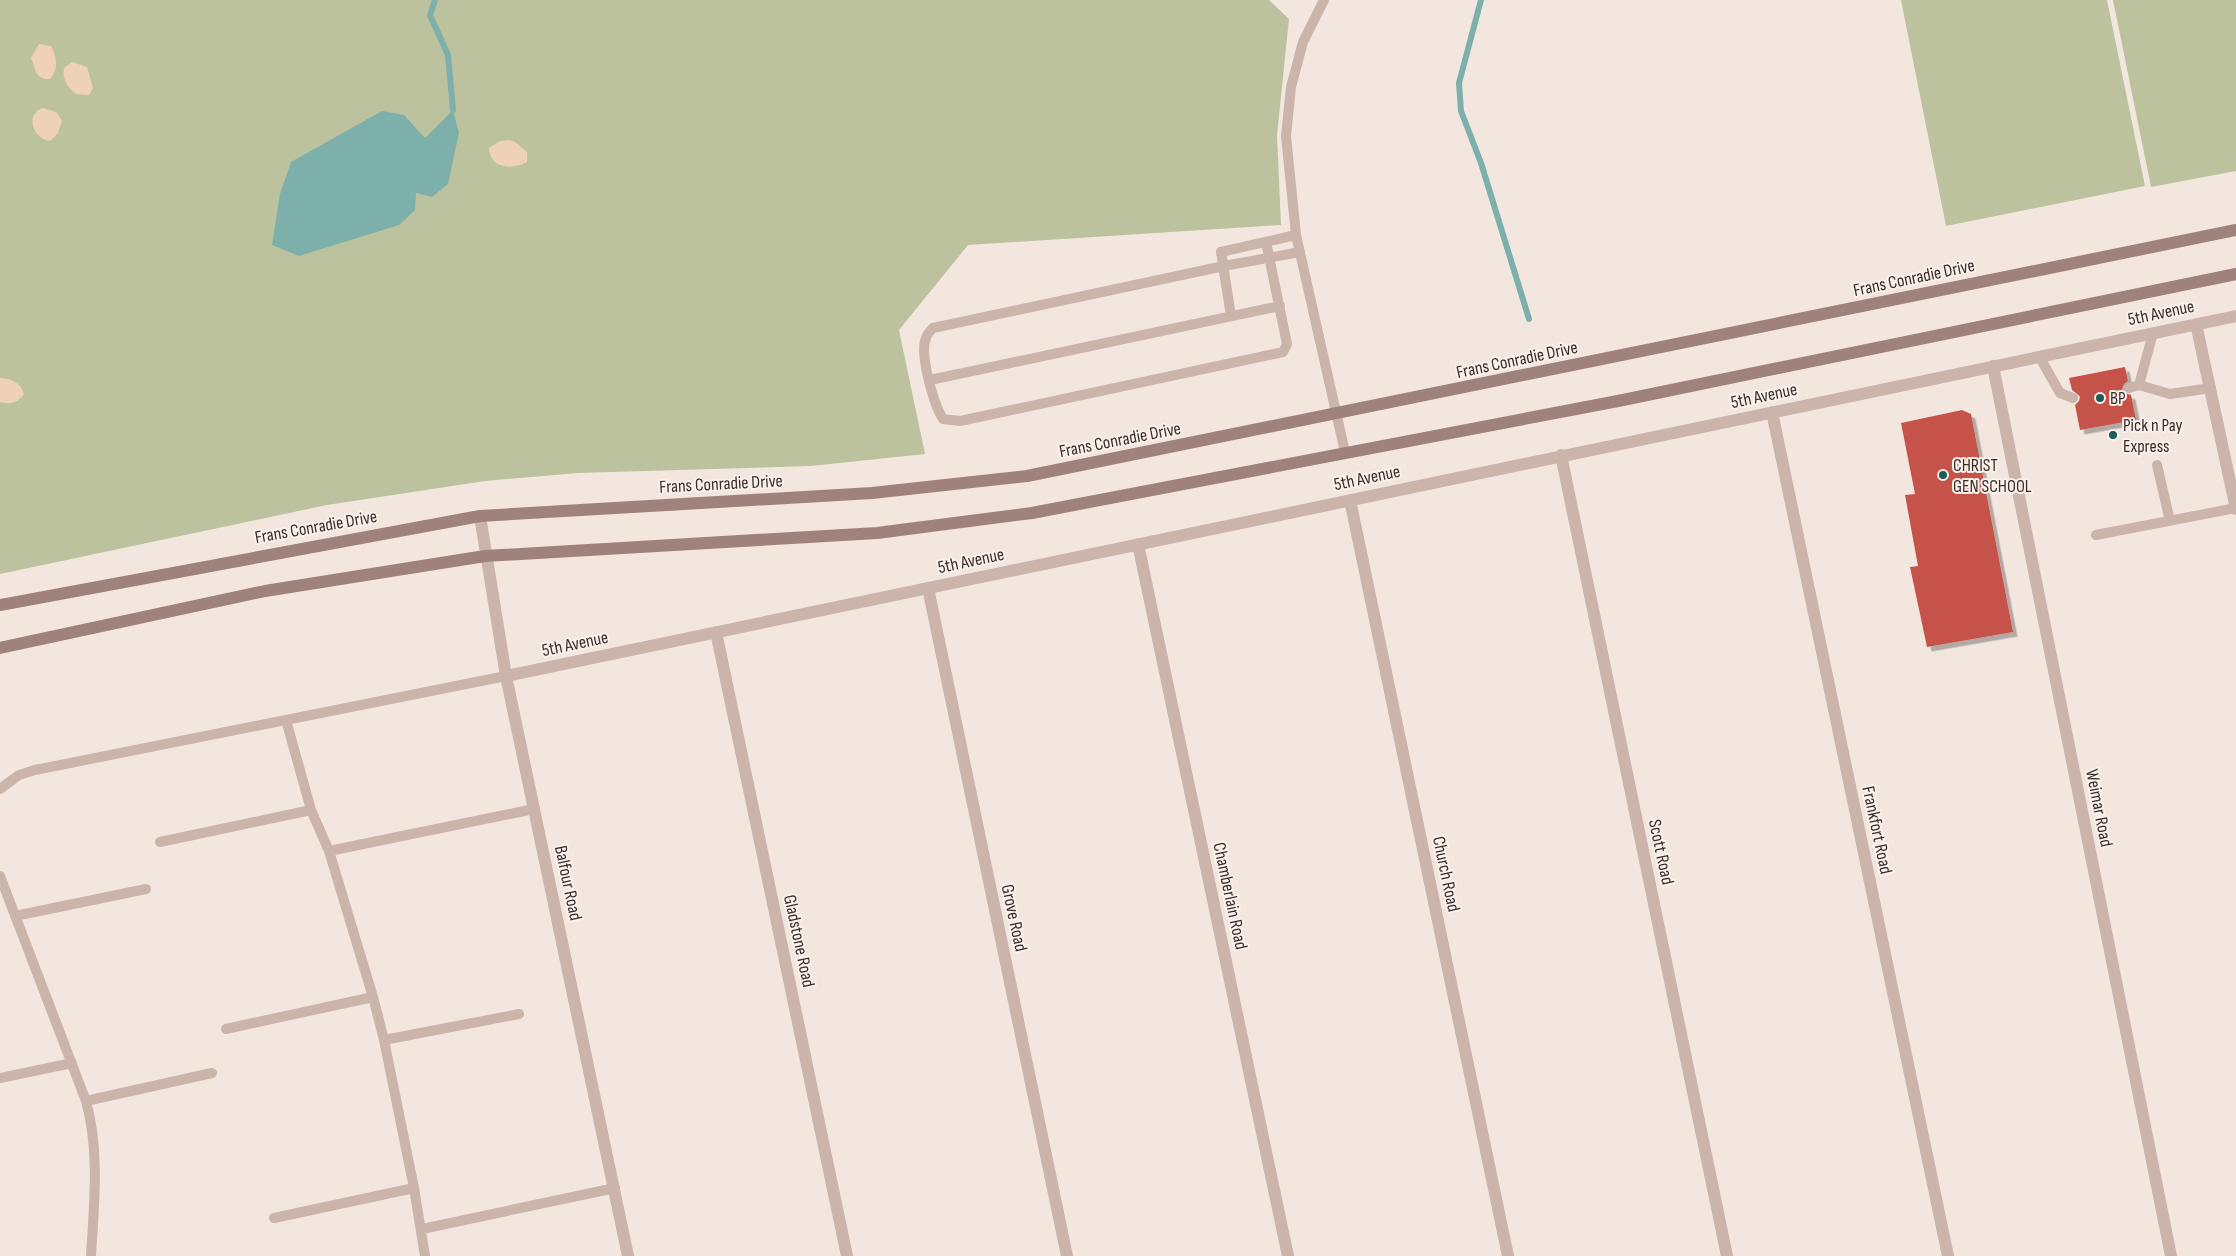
<svg xmlns="http://www.w3.org/2000/svg" width="2236" height="1256" font-family="'Sofia Sans Condensed',sans-serif">
	<style>
		.green { fill: #bcc29e }
		.sand { fill: #eed1b6 }
		.water { fill: #7db0aa }
		.lines { fill: none; stroke-linecap: round; stroke-linejoin: round }
		.stream { stroke: #7db0aa; stroke-width: 6 }
		.building { fill: #c6534a; filter: url(#shadow) }
		.service { stroke: #cbb4aa; stroke-width: 10 }
		.minor { stroke: #cbb4aa; stroke-width: 12 }
		.secondary { stroke: #9f827b; stroke-width: 12 }
		.poi-dot { fill: #1f5b55; stroke: #faf1eb; stroke-width: 2 }
		.labels { text-anchor: middle; dominant-baseline: central; stroke-width: 4; stroke-linejoin: round; paint-order: stroke }
		.street-label { font-size: 18px; fill: #392c2a; stroke: #faf1eb }
		.poi-label { font-size: 18px; fill: #392c2a; stroke: #faf1eb; text-anchor: start }
	</style>
	<defs>
		<filter id="shadow"><feDropShadow dx="4.5" dy="4.5" stdDeviation="0" flood-color="#0004"/></filter>
	</defs>
	<rect width="100%" height="100%" fill="#f3e6df"/>
	<path class="green" d="M0,0H1269L1289,19L1277,135L1281,225L968,245L899,330L925,454L811,466L578,473L485,481L327,505L0,574Z
		M1901,0H2107L2145,186L1946,226Z
		M2113,0H2236V171L2151,187Z"/>
	<path class="sand" d="M39,44L51,46C57,56 59,69 50,79C35,80 36,69 31,58Z
		M72,62L87,67L93,88L89,95L76,94C67,87 62,79 64,68Z
		M43,108L56,112L62,121L58,133L50,141C33,139 24,114 43,108Z
		M509,140L515,142L527,152V162C512,170 490,169 489,148L500,141Z
		M0,378C11,378 21,383 24,394C18,403 10,405 0,402Z"/>
	<path class="water" d="M453,110L459,133L448,184L432,197L416,193L415,210L399,225L299,256L272,245L280,194L291,162L382,111L404,115L425,138Z"/>
	<g class="lines">
		<path class="stream" d="M435,0L430,15L448,55L453,110
			M1481,0L1459,83L1461,111L1481,163L1529,319"/>
	</g>
	<path class="building" d="M2125,367L2128,381L2124,384L2122,389L2125,393L2131,395L2136,420L2080,430L2075,405L2079,401L2080,396L2072,390L2069,378Z
		M1962,410L1971,414L2013,632L1927,647L1910,567L1918,566L1905,495L1915,494L1901,423Z"/>
	<g class="lines">
		<path class="service" d="M1324,0L1303,42L1291,87L1286,136L1296,235L1345,452
			M1266,242L1287,344L1283,352L960,421L943,419C934,405 919,354 926,338C927,335 930,331 933,328L1224,266L1300,252
			M1231,316L1221,252L1296,235
			M2039,356L2060,393L2073,398
			M930,380L1280,306
			M2139,385L2170,394L2211,388
			M2129,388L2139,385L2153,333
			M2157,465L2170,521
			M2096,535L2236,508
			M286,720L311,810L329,851L373,997L384,1040L414,1188L425,1256
			M0,789L19,775L35,770L506,676
			M160,842L311,810
			M329,851L534,809
			M0,876L86,1101C100,1152 94,1204 91,1256
			M15,916L146,889
			M226,1029L373,997
			M384,1040L519,1014
			M0,1078L72,1063
			M86,1101L212,1073
			M274,1218L414,1188
			M422,1229L615,1188"/>
		<path class="minor" d="M2196,324L2236,509
			M1993,366L2171,1256
			M1772,412L1948,1256
			M1561,455L1727,1256
			M1350,500L1508,1256
			M480,516L506,676L628,1256
			M1138,544L1288,1256
			M928,588L1067,1256
			M716,632L847,1256
			M506,676L2236,316"/>
		<path class="secondary" d="M0,605L480,516L872,493L1027,476L2236,230
			M0,648L265,591L485,556L877,533L1032,513L1618,401L2236,274"/>
	</g>
	<g class="poi-dot">
		<circle cx="2100" cy="398" r="5"/>
		<circle cx="2113" cy="435" r="5"/>
		<circle cx="1943" cy="475" r="5"/>
	</g>
	<g class="labels">
		<g class="street-label">
			<text transform="translate(1914 278) rotate(-12)">Frans Conradie Drive</text>
			<text transform="translate(2161 313) rotate(-12)">5th Avenue</text>
			<text transform="translate(1517 360) rotate(-12)">Frans Conradie Drive</text>
			<text transform="translate(1764 396) rotate(-12)">5th Avenue</text>
			<text transform="translate(1120 440) rotate(-11)">Frans Conradie Drive</text>
			<text transform="translate(1367 478) rotate(-12)">5th Avenue</text>
			<text transform="translate(721 484) rotate(-3)">Frans Conradie Drive</text>
			<text transform="translate(316 527) rotate(-10)">Frans Conradie Drive</text>
			<text transform="translate(971 561) rotate(-12)">5th Avenue</text>
			<text transform="translate(575 644) rotate(-12)">5th Avenue</text>
			<text transform="translate(2099 808) rotate(79)">Weimar Road</text>
			<text transform="translate(1877 830) rotate(78)">Frankfort Road</text>
			<text transform="translate(1661 852) rotate(78)">Scott Road</text>
			<text transform="translate(1446 874) rotate(78)">Church Road</text>
			<text transform="translate(568 883) rotate(78)">Balfour Road</text>
			<text transform="translate(1230 896) rotate(78)">Chamberlain Road</text>
			<text transform="translate(1014 918) rotate(78)">Grove Road</text>
			<text transform="translate(799 941) rotate(78)">Gladstone Road</text>
		</g>
		<g class="poi-label">
			<text x="2110" y="398">BP</text>
			<text x="2123" y="425">Pick n Pay<tspan x="2123" dy="21">Express</tspan></text>
			<text x="1953" y="465">CHRIST<tspan x="1953" dy="21">GEN SCHOOL</tspan></text>
		</g>
	</g>
</svg>
